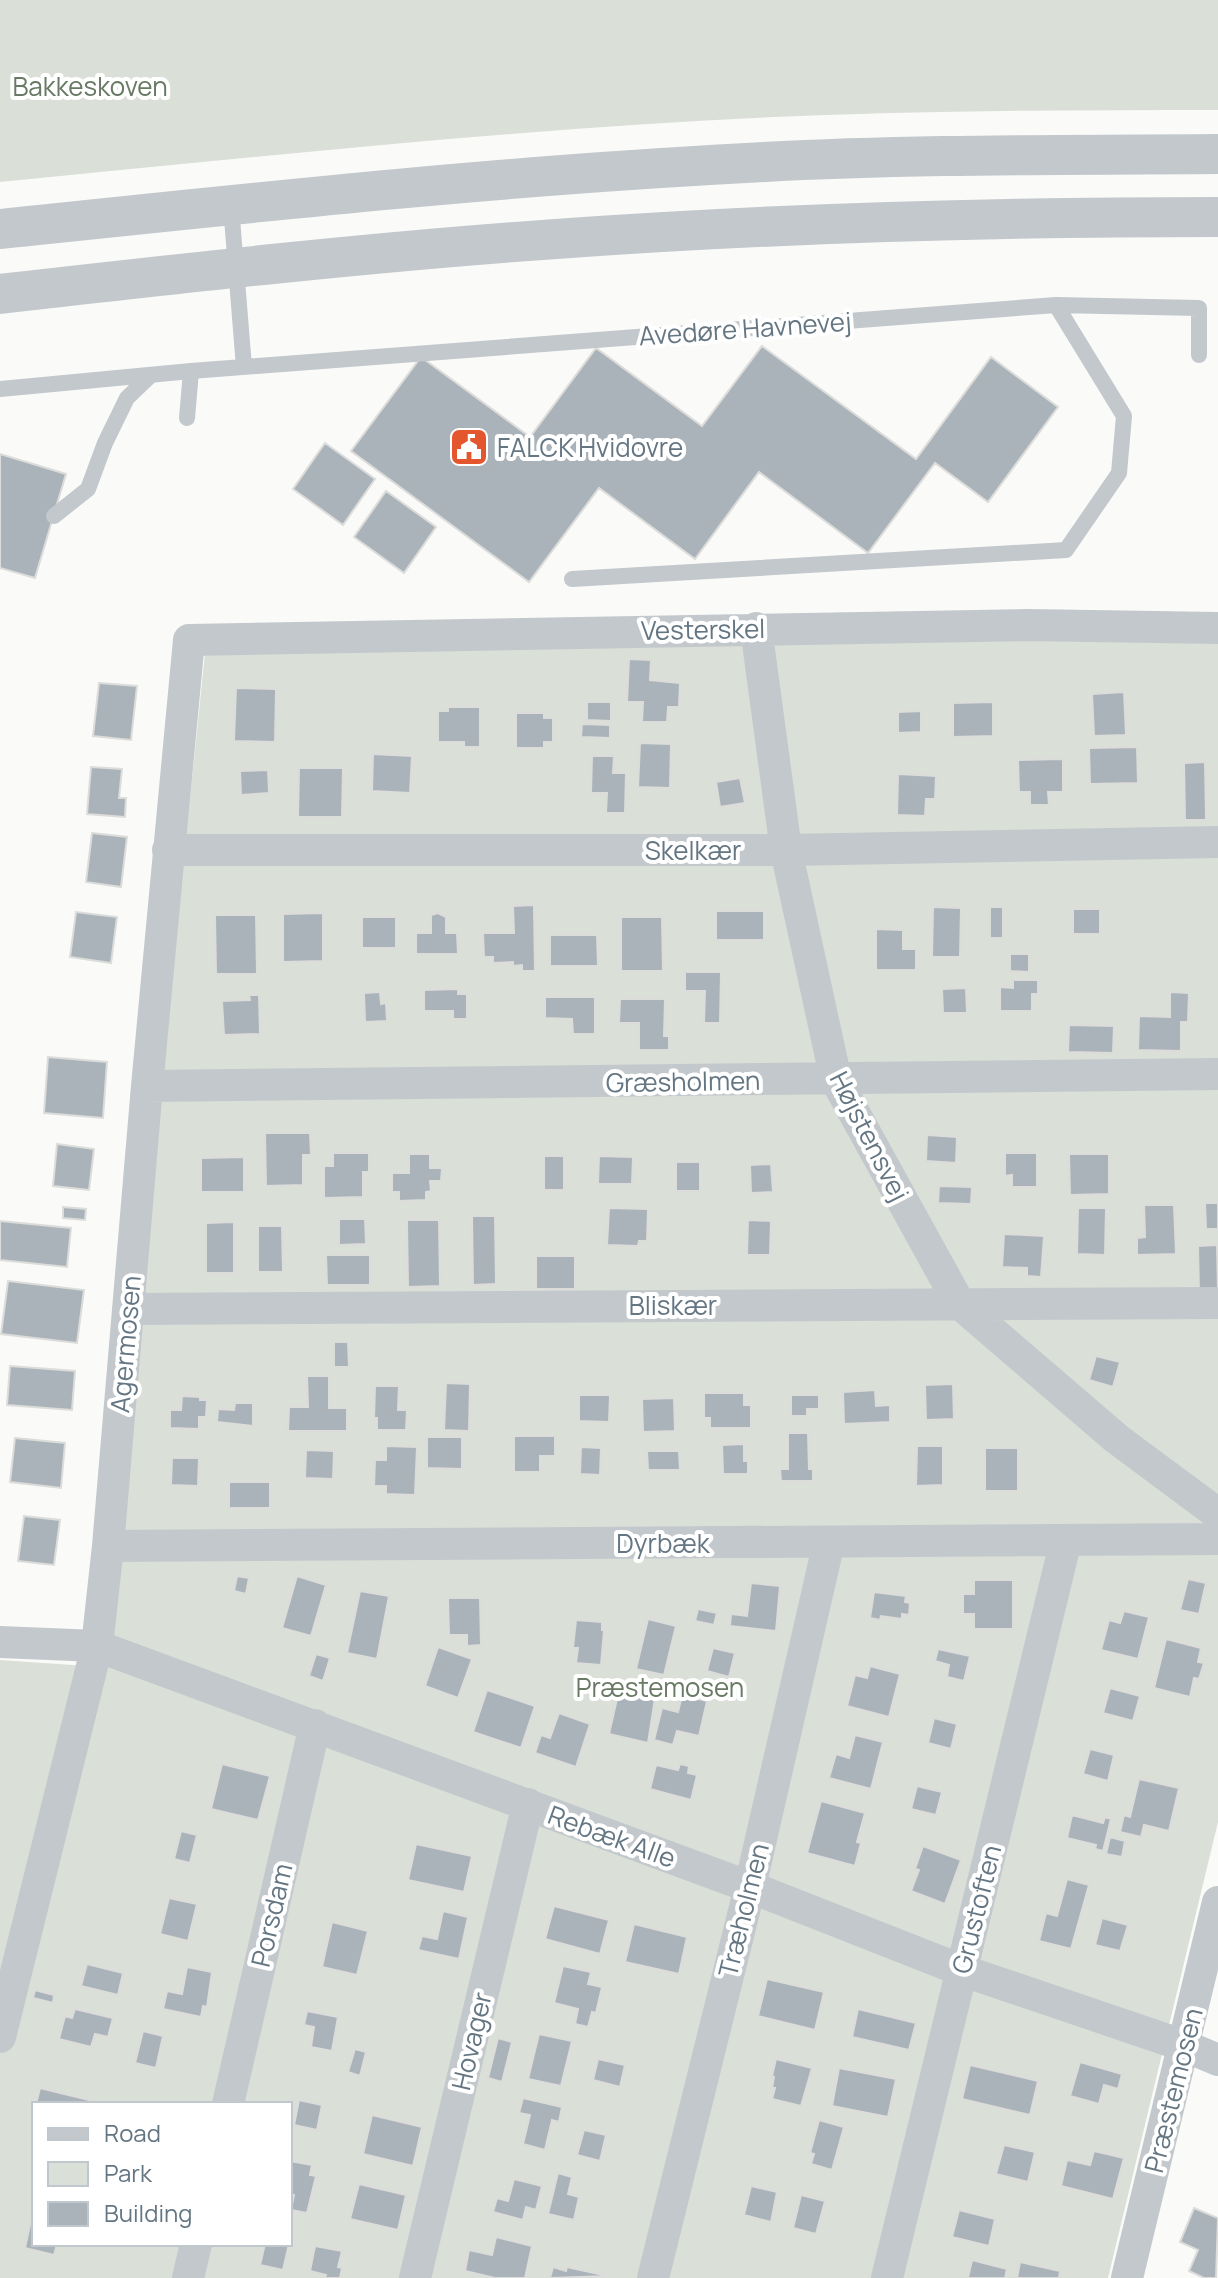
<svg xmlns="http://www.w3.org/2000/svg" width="1218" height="2278" font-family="Manrope,sans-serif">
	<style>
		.green { fill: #dadfd7; fill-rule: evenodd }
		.building { fill: #aab3b9; stroke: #dcdcda; stroke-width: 2 }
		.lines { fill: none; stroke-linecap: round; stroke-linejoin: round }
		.service { stroke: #c3c8cc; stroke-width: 16 }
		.minor { stroke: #c3c8cc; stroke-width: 32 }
		.tertiary { stroke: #c3c8cc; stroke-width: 40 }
		.labels { text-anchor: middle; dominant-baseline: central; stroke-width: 8; stroke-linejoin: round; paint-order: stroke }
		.park-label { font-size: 26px; fill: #687a64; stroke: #fff }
		.street-label { font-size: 26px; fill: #657683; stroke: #fff }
		.poi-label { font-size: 26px; fill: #657683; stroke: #fff; text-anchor: start }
	</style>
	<rect width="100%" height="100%" fill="#fafaf8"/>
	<path class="green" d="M0,0H1218V110C1028,110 837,111 648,124C431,138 216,161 0,182Z
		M1218,626V1822L1108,2278H0V1660L101,1667L205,653ZM34,2104H290V2244H34Z"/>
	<path class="building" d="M762,346L916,459L991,357L1058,407L988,502L935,463L868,553L759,472L695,559L599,488L529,582L351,451L421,357L530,437L596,348L702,426Z
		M325,443L375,479L343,525L293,489Z
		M0,454L66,474L35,578L0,568Z
		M386,491L436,527L404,573L354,537Z
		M629,659L651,660L650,680L680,683L679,707H668L667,722H642L643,702H627Z
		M99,683L137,686L131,740L93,736Z
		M236,688L276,689L275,742L234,741Z
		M1124,692L1126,735L1094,736L1092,694Z
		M587,702H611V721L587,720Z
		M993,702V736L953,737V703Z
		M448,707H480V747H464V742H438V711H448Z
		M921,711V732L898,733V712Z
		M516,713H544V718H553V742H544V748H516Z
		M582,724L610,725V738L581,737Z
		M640,743L671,744L670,788L638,787Z
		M1137,747L1138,783L1090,784L1089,748Z
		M373,754L412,756L410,793L372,791Z
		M592,756H614L613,773H626L625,813H606L607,793H591Z
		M1063,759V792H1048L1049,805H1030V792H1019L1018,760Z
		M1205,762L1206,820H1185L1184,763Z
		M91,767L122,769L119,798H126L125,817L87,814Z
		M299,768H343L342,817H298Z
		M268,770L269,793L241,795L240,771Z
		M898,774L936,776L935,799H926L925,816L897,815Z
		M740,778L745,803L720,807L716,782Z
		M92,833L127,837L121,887L86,882Z
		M534,905L535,971H522V965L513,966V962L493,963V957H484L483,933H514L513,906Z
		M933,907L961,908L960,957H932Z
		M990,907H1003V938H990Z
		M1073,909H1100V934H1073Z
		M716,911H764V940H716Z
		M76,912L117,917L111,963L70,957Z
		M323,913V961L283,962V914Z
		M438,913L446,917V933H457L458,954H416V933H431V915Z
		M215,915H256L257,974H216Z
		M362,917H396V948H362Z
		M621,917H662L663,971H621Z
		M876,929L903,930V949H916V970H876Z
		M550,935H597L598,966H550Z
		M1010,954H1029V972L1010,971Z
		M685,972H721L720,1023H704L705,991H685Z
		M1013,980H1038V994H1032V1011H1000V987L1013,988Z
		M966,988L967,1013H943L942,989Z
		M458,989V994H467V1019H453V1011H424V990Z
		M380,992L381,1004L386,1003L387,1021L365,1022L364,993Z
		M1170,992L1189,993L1188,1022H1181V1051L1138,1050L1139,1016L1170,1017Z
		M249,995H259L260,1034L224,1035L222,1001L250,1000Z
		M545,997H595V1034H573L572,1019L545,1018Z
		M620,999H665L664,1036H669V1050H639V1023H619Z
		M1069,1025L1114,1026L1113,1053L1068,1052Z
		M48,1057L107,1062L103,1118L44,1113Z
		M265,1133H310L311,1155H303V1185L266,1186Z
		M927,1135L957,1137L956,1163L926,1161Z
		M57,1144L94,1149L89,1190L53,1186Z
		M333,1153H369V1172H363V1197L324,1198V1166H333Z
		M1005,1153H1037V1187H1012V1175L1005,1176Z
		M409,1154H430V1168H442L441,1181H430L431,1191L426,1192V1200L399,1201V1192H392V1173H409Z
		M1069,1154H1109V1194L1070,1195Z
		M544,1156H564V1190H544Z
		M599,1156L633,1157L632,1184H598Z
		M244,1157V1192H201V1158Z
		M676,1162H700V1191H676Z
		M771,1164L773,1192L751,1193L750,1165Z
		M939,1186L972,1187L971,1204L938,1203Z
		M1205,1203H1218V1229H1206Z
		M1144,1205H1174L1176,1254L1137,1255V1238L1145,1237Z
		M63,1207L86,1209L85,1220L63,1218Z
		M609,1208L648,1209L647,1241H639L638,1246L607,1245Z
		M1078,1208H1106L1105,1255L1077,1254Z
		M472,1216H495L496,1284L473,1285Z
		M339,1219H365L366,1244L339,1245Z
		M407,1220H439L440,1286L408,1287Z
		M748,1220L771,1221L770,1255H747Z
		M0,1221L71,1228L67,1267L0,1260Z
		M234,1222V1273H206V1223Z
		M258,1226H282L283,1272H258Z
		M1004,1234L1044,1236L1041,1277L1027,1276V1268L1002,1267Z
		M1217,1245L1218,1292L1199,1293L1198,1246Z
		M326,1255H370V1285H327Z
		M536,1256H575V1289H536Z
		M8,1281L84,1290L77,1343L1,1334Z
		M334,1342H348L349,1367H334Z
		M1096,1356L1120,1362L1113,1387L1089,1380Z
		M10,1366L75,1371L72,1410L7,1405Z
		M307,1376H329V1408H347V1431H288L289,1407H308Z
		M446,1383L470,1384L469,1431L444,1430Z
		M953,1384L954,1419L926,1420L925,1385Z
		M375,1386H399L398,1410H407L406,1430H377V1418H374Z
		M875,1390L876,1406L890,1405V1422L844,1424L843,1392Z
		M704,1393H744V1405H751V1428H710V1418H704Z
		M579,1395H610L609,1422L579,1421Z
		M791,1395H819V1409H807V1416H791Z
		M182,1396L200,1397V1400H207L206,1417H199V1429L170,1428V1410H181Z
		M674,1398L675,1431L643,1432L642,1399Z
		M235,1403H253V1426L217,1422L218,1409L234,1410Z
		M788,1433H808L809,1469H813V1481H781L780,1469H788Z
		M514,1436H555V1456H540V1472H514Z
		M427,1437H462V1469L427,1468Z
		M15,1438L65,1443L61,1488L10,1482Z
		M744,1444V1461H748V1474H723L722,1445Z
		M386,1446L417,1447L415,1495L386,1494V1486H374L375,1460H386Z
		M917,1446H943V1485L916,1486Z
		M581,1447L601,1448L600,1475L580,1474Z
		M985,1448H1018V1491H985Z
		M306,1450L334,1451L333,1479L305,1478Z
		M647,1451H679L680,1470H648Z
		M172,1458H199L198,1486L171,1485Z
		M229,1482H270V1508H229Z
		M24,1516L60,1520L54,1565L18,1561Z
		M237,1576L249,1578L246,1594L234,1591Z
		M297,1576L326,1585L311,1636L282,1628Z
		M1188,1579L1206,1583L1199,1614L1180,1610Z
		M974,1580H1013V1629H974V1614H963V1594H974Z
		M751,1583L780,1586L776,1631L730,1626L731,1614L747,1616Z
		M360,1591L389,1596L377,1659L347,1653Z
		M874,1592L906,1596L905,1602L910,1603L909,1615L902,1614V1619L881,1616L880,1620L870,1618Z
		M448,1598H480L481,1645L467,1646V1635H449Z
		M698,1609L717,1613L714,1625L695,1621Z
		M1124,1611L1149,1617L1138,1659L1101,1650L1109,1620L1120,1623Z
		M648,1619L676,1626L664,1675L636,1669Z
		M576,1620L602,1622V1630H604L601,1665L576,1663L578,1648H573Z
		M1166,1639L1201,1648L1198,1662L1204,1663L1199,1679L1194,1678L1190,1697L1154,1688Z
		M438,1647L472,1659L458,1698L425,1686Z
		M713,1648L735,1653L729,1677L707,1671Z
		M938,1649L970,1656L964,1681L947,1677L949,1665L935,1661Z
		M316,1654L330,1658L323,1681L309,1676Z
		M870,1666L900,1674L889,1717L847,1706L855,1675L867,1678Z
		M1110,1688L1140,1696L1133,1721L1103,1713Z
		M487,1690L535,1706L521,1748L473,1732Z
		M619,1690L655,1698L648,1743L609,1734Z
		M682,1695L707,1701L699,1736L677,1731L673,1745L654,1740L662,1708L678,1712Z
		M559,1713L590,1724L576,1767L535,1753L541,1735L550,1738Z
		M934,1718L957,1724L951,1749L928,1743Z
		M855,1735L883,1742L871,1789L829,1778L836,1754L849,1758Z
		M1090,1749L1114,1755L1108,1781L1083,1774Z
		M222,1764L270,1776L258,1820L211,1809Z
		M680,1764L689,1766L688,1773L697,1775L691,1800L650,1789L656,1765L678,1770Z
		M1139,1779L1179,1788L1169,1831L1144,1825L1141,1837L1120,1832L1124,1815L1130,1817Z
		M917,1786L942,1792L936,1815L911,1809Z
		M821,1801L865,1813L857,1842L861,1843L855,1866L807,1853Z
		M1072,1815L1103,1823L1105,1817L1111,1819L1103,1851L1095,1849L1096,1845L1067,1838Z
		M181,1831L197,1835L190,1863L174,1859Z
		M1110,1837L1125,1841L1122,1857L1106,1854Z
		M416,1844L472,1856L464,1892L408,1880Z
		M923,1846L961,1860L945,1904L911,1891L919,1870L915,1869Z
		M1067,1879L1089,1885L1071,1949L1039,1941L1046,1913L1057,1916Z
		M169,1898L197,1904L188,1941L160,1934Z
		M554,1906L609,1920L600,1954L545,1939Z
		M443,1911L468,1917L459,1959L418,1950L422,1936L437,1939Z
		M1102,1918L1128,1925L1120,1951L1095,1945Z
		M332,1922L368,1931L357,1975L322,1967Z
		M634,1924L687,1937L679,1974L625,1962Z
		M87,1964L123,1973L118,1995L81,1986Z
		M563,1966L591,1972L588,1984L602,1987L596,2013L592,2012L588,2027L575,2024L578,2009L554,2003Z
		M187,1967L212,1972L207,2007L203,2006L201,2017L163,2009L167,1991L182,1994Z
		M767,1979L824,1992L815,2030L758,2016Z
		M35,1990L54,1995L53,2003L33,1998Z
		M75,2009L113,2018L108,2037L95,2034L91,2047L59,2039L65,2016L72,2018Z
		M858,2009L916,2023L909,2050L852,2037Z
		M307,2011L338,2017L332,2051L311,2047L314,2027L304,2025Z
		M143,2031L163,2036L156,2068L135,2063Z
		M539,2034L572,2041L561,2086L528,2079Z
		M498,2038L512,2042L502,2082L488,2078Z
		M355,2049L366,2052L360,2076L348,2072Z
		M598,2059L625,2065L620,2087L593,2080Z
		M776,2059L812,2068L801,2106L772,2099L775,2088H772L774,2077L772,2076Z
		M1080,2062L1122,2074L1118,2089L1104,2085L1099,2104L1070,2096Z
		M970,2065L1038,2081L1030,2115L962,2099Z
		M839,2068L896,2079L888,2117L832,2106Z
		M40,2088L93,2101L92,2104H36Z
		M523,2098L562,2107L559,2122L552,2120L545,2150L523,2144L530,2115L519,2113Z
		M299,2100L322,2105L317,2130L294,2125Z
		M372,2115L422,2127L413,2166L363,2154Z
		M819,2120L844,2127L832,2170L811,2164L814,2154L810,2153Z
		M584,2130L606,2135L600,2161L577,2155Z
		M1004,2145L1035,2152L1028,2182L996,2174Z
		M1094,2151L1124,2158L1113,2199L1061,2186L1067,2160L1090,2165Z
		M290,2161L312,2165L310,2175L316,2176L307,2213L291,2210L294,2195L290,2194Z
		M558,2173L572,2177L568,2194L579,2197L574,2220L548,2214Z
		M514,2179L542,2186L536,2210L526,2207L523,2220L493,2212L497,2198L508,2201Z
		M359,2184L406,2195L398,2230L350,2219Z
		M751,2186L777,2192L771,2222L744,2215Z
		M801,2195L825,2201L816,2234L793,2228Z
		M1194,2208L1218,2218L1216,2278H1204L1189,2271L1198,2250L1180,2242Z
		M959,2210L995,2219L989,2246L952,2237Z
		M31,2220L34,2221V2244H57L54,2255L25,2248Z
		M496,2237L532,2246L525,2278H495L465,2271L469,2250L492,2255Z
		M265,2244H289L283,2270L260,2265Z
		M315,2246L342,2251L338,2267L342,2268L340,2278H325L326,2275L310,2271Z
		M972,2260L1007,2269L1005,2278H968Z
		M1020,2262L1060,2271L1059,2278H1017Z
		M553,2267L566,2271L567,2267L608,2276L550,2278Z"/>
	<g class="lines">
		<path class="service" d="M231,206L244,367
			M0,389L191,371L1056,305L1199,308V355
			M187,418L191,371
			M54,516L88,489L105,443L127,398L151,375
			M572,579L1066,550L1119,473L1124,416L1056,305"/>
		<path class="minor" d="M756,628L786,850L836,1080L959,1303L1117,1439L1218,1514
			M168,850H786L1218,842
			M147,1086L1218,1074
			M128,1309L1218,1303
			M108,1546L1218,1539
			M0,1642L97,1646L750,1887L961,1970L1185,2046L1218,2060
			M0,2037L97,1646L108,1546L147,1086L189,640L1028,625L1218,628
			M228,2104L315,1725
			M188,2278L196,2244
			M415,2278L528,1804
			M653,2278L750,1887L829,1542
			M887,2278L1066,1540
			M1127,2278L1218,1902"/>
		<path class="tertiary" d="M0,229C248,203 497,176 746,163C903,154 1061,155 1218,154
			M0,294C185,273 370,252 556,239C776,223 997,217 1218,217"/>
	</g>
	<defs>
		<symbol id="civic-square" viewBox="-11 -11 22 22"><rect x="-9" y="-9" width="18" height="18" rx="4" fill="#e4572e" stroke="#fff"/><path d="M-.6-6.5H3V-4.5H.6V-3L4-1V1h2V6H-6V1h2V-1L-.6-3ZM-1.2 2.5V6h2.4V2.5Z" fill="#fff"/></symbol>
	</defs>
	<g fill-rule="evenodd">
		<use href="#civic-square" x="447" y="425" width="44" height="44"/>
	</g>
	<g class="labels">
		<g class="park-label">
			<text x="90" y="86">Bakkeskoven</text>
			<text x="660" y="1687">Præstemosen</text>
		</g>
		<g class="street-label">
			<text transform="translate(745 328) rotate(-4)">Avedøre Havnevej</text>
			<text transform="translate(703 629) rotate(-1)">Vesterskel</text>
			<text x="693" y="850">Skelkær</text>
			<text transform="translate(683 1081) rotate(-1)">Græsholmen</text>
			<text transform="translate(870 1136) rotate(63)">Højstensvej</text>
			<text x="673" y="1305">Bliskær</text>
			<text transform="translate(125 1344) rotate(-85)">Agermosen</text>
			<text x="663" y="1543">Dyrbæk</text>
			<text transform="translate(612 1836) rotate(20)">Rebæk Alle</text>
			<text transform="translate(976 1909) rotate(-76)">Grustoften</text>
			<text transform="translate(743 1910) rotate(-76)">Træholmen</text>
			<text transform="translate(271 1915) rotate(-77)">Porsdam</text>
			<text transform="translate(471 2041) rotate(-77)">Hovager</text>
			<text transform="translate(1173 2090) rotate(-76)">Præstemosen</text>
		</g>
		<g class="poi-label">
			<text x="497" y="447">FALCK Hvidovre</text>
		</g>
	</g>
	<rect x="32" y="2102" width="260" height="144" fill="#ffffff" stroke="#c1c8cd" stroke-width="2"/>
	<rect x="48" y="2128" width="40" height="12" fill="#c3c8cc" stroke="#c1c8cd" stroke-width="2"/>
	<text x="104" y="2142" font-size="24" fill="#657683">Road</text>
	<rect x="48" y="2162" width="40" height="24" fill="#dadfd7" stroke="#c1c8cd" stroke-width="2"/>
	<text x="104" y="2182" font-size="24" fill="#657683">Park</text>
	<rect x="48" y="2202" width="40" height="24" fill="#aab3b9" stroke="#c1c8cd" stroke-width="2"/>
	<text x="104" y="2222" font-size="24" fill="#657683">Building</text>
</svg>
